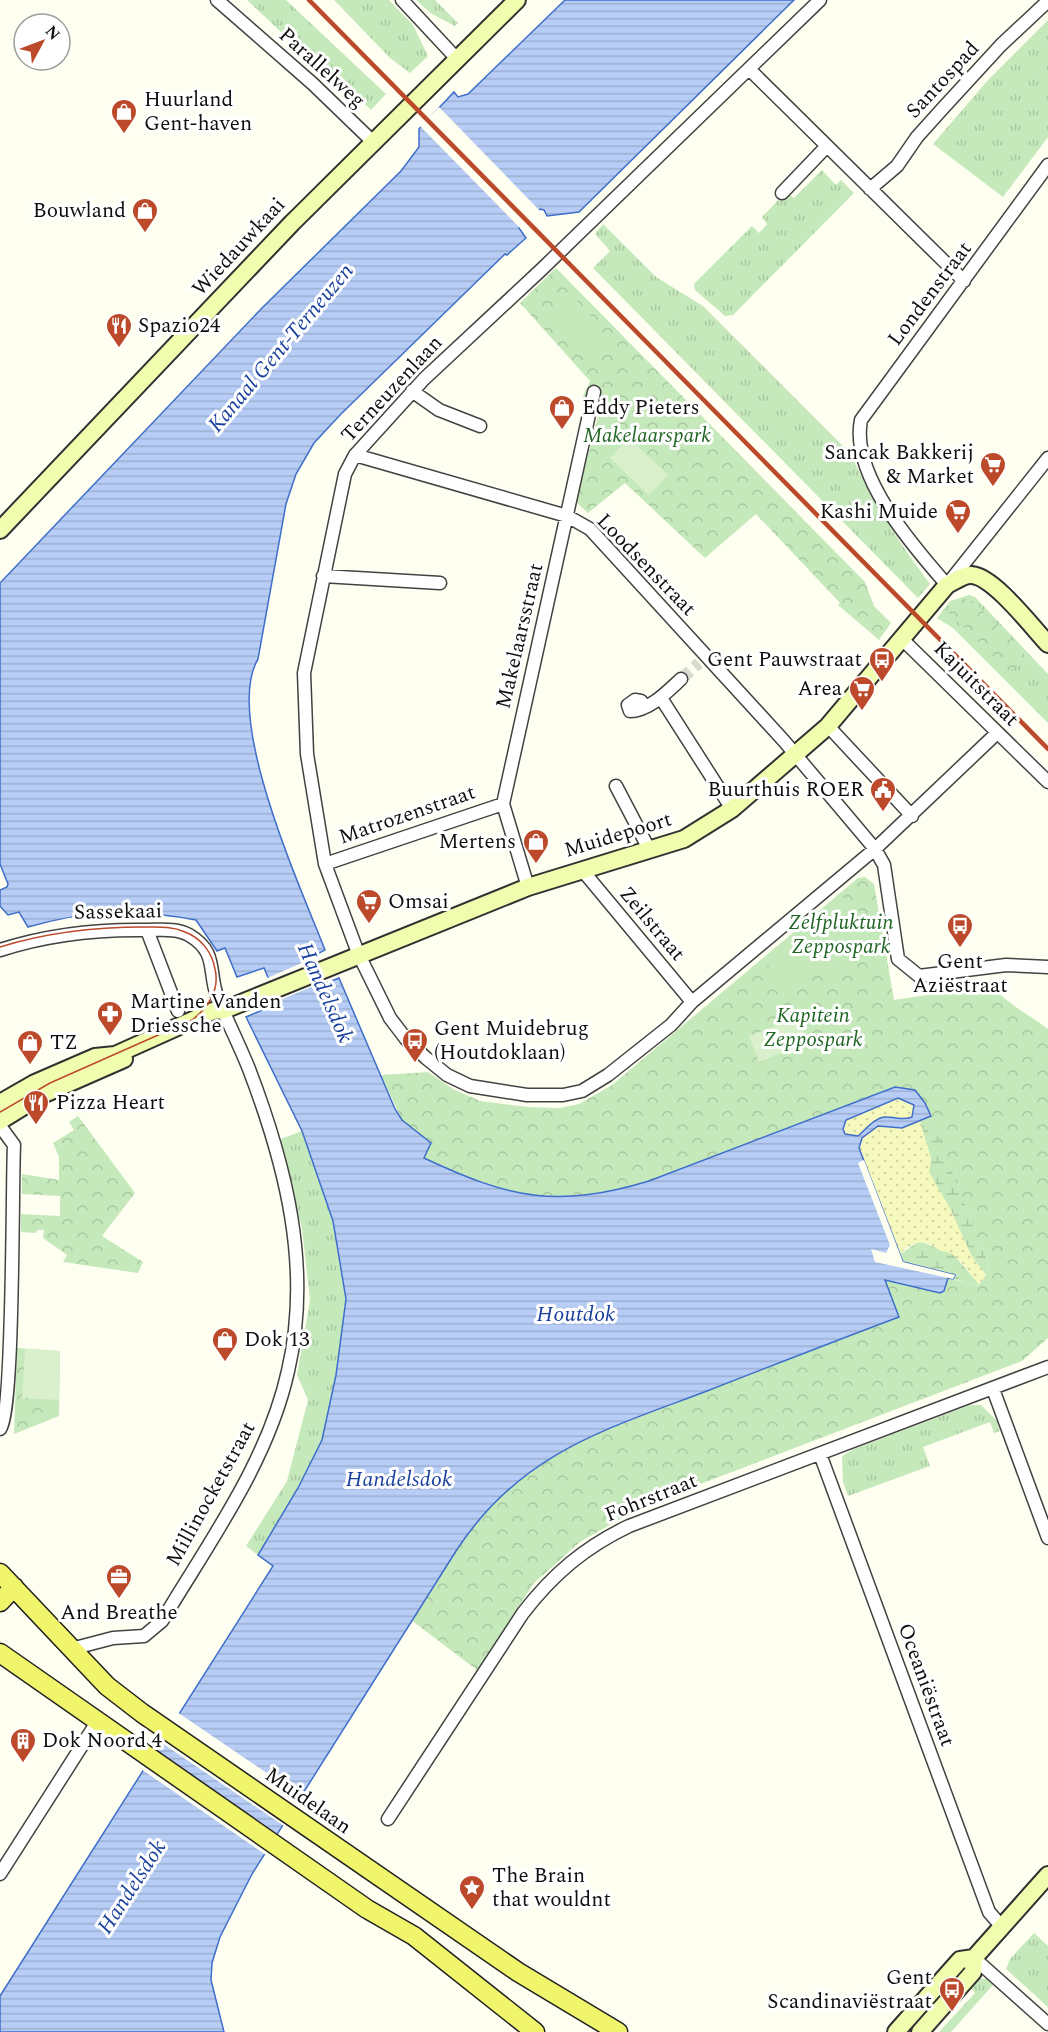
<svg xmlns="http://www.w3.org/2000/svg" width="1048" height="2032" font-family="Spectral,serif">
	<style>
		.grass { fill: url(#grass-tufts) }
		.wetland { fill: url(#wetland-marsh) }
		.sand { fill: url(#sand-dots) }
		.park { fill: url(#park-crowns) }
		.garden { fill: #c6e9bb }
		.pitch { fill: #daf0cc }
		.water { fill: url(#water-rules); stroke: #3f6eca; stroke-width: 1.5; fill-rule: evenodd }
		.pier { fill: #fefff1 }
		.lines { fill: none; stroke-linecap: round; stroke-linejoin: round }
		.street-tunnel { stroke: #dadbcf; stroke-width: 12; stroke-dasharray: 12 6; stroke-linecap: butt }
		.street-casing { stroke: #424242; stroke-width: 15 }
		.secondary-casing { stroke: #313131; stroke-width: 20 }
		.primary-casing { stroke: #202020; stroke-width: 21 }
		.street { stroke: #fff; stroke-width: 12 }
		.secondary { stroke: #f0fdae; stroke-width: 16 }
		.primary { stroke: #f1f56b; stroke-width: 18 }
		.tram { stroke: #bc4a2a; stroke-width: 1.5 }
		.rail { stroke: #bc4a2a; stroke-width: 4.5 }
		.labels { text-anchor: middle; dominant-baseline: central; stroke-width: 6; stroke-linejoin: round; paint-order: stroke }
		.street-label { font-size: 21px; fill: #0f0f0f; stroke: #fff }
		.poi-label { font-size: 21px; fill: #0f0f0f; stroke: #fff; text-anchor: start }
		.park-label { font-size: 21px; font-style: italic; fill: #206524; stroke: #fff }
		.water-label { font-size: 22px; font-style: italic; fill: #1a419e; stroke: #fff }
	</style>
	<defs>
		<pattern id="grass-tufts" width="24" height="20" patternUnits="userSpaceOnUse" patternTransform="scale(1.5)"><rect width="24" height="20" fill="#c6e9bb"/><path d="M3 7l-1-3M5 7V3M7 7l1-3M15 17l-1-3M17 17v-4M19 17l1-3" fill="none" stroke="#a9c7a0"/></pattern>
		<pattern id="wetland-marsh" width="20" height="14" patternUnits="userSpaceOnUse" patternTransform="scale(1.5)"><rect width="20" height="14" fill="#c6e9bb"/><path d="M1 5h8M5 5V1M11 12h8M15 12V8" fill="none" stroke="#a9c7a0"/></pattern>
		<pattern id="sand-dots" width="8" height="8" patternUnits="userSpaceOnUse" patternTransform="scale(1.5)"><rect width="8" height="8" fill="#f6f9be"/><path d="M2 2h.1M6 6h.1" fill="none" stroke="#d2d4a2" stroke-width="1.8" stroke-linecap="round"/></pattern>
		<pattern id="park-crowns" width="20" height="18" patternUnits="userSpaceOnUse" patternTransform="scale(1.5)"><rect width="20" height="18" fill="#c6e9bb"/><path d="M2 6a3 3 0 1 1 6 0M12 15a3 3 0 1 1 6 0" fill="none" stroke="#a9c7a0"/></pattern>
		<pattern id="water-rules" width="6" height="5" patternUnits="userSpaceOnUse" patternTransform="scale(1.5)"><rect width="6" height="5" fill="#b7cdf5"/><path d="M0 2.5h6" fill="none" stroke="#9cafd1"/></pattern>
	</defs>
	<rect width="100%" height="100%" fill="#fefff1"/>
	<path class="grass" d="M247,0H286L386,94L371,110L316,58L283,34Z
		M334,0H389L413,25L428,56L410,73L390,58Z
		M416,0H435L458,23L455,26L432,14Z
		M1048,20V137L1003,197L933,144L988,80Z
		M822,170L836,185L841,180L854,193L733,315L725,316L695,290L694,284L752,226L759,233L767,224L762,217L786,192L794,198Z
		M603,224L656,277L703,306L843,446L857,453L859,456L853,459C874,505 900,544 930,584L918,598L593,268L610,251L595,234Z
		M969,595L975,597L1048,674V723L953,628L937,618L950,601Z
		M302,1131L333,1221L346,1299L336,1375L322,1440L298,1488L258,1555L246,1546L287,1481L308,1400L297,1375L310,1300L302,1228L278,1140Z
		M970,1405H981L997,1421L1000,1431L994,1433L990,1422L923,1447L930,1466L848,1496L843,1482L842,1456L854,1449Z
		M1034,1933L1048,1946V2007L1006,1969L1010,1959Z
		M976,1978L987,1979L993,1985L951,2032H939L975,1993L968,1985Z"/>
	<path class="wetland" d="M931,1116L989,1265L986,1275L971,1255L928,1172L931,1159L920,1121Z
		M919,1241L953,1254L979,1284L978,1286L953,1279L954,1275L903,1262L899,1255Z"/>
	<path class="sand" d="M899,1098L914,1105L915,1112L912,1117L900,1120L887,1117L858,1136L845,1134L843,1129L846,1120Z
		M920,1121L931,1159L929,1172L951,1210L971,1255L986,1275L979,1284C969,1273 956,1249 940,1251C926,1238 912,1240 899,1255L859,1147L862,1138L878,1126L902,1128Z"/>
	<path class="park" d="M556,268L865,582L874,606L891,623L879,640L838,605L840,603L756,514L705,558L625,483L588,513L576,502L601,404L581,401L590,381L520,303Z
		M960,598L973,601L1026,656L1009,672L947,611Z
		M865,877L874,884L894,1000L991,985C1007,1004 1028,1014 1048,1029V1338L1022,1361L643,1506L580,1542L534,1583L477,1670L411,1620C441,1573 469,1522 512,1484C541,1459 576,1443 611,1428L898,1317L885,1279L944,1291L948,1278L978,1286L986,1275L989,1265L925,1103L895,1087L649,1181C556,1209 509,1198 424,1158L431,1143L402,1120L381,1075L428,1072L453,1089L480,1101L528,1107L560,1108L579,1104L612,1085L858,878Z
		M78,1116L135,1193L102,1236L143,1262L138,1273L63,1262L67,1255L43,1238L44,1230H37L36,1233L21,1232V1214L60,1216V1196L22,1194V1174L59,1180V1157L53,1143L74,1130L69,1122Z
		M17,1348L60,1351L59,1416L14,1434Z"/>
	<path class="garden" d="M566,294H570L602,327L603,344C584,361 561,324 549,310Z
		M841,896L868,919L879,952L776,990L766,958Z"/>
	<path class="pitch" d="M629,438L668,475L649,495L610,458Z
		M799,1017L808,1043L759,1062L749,1036Z
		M25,1349L60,1351L59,1400L22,1398Z"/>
	<path class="water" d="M565,0H794L579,212L547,216L544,210L540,209L519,228L526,238L507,255L505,254L341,414L314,443L296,474L286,504L258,659C223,718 301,888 325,950L308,959L319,986L339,978L395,1109L402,1120L431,1143L424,1158C509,1198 556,1209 649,1181L895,1087L915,1090L925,1103L931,1116L902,1128L878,1126L862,1138L859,1148L903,1262L955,1275L953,1279L948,1278L944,1291L940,1293L885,1280L899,1317C835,1341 771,1366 707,1391C604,1430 520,1453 456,1551L252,1874L220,1937L212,1963L211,1980L224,2032H0V1996L273,1566L258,1555L298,1488L322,1440L336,1375L346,1299L333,1221L302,1131L246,1017L279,1003L264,968L237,977L225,948L217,951L196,920C134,908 88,910 28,927L19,912L8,915L0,906V890L7,887L8,884L0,864V583L261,309L401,171L419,147V129L454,92L458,97L468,94ZM898,1098L914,1105L912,1117C902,1121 897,1117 887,1117C876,1116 866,1129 858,1136L845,1134L843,1129L846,1120Z"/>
	<path class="pier" d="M439,107L540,211L521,229L420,126Z
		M320,955L312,960L321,983L330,979L247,1014L275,1001L265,979Z
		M864,1160L903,1262L955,1275L953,1279L875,1262L871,1249L886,1253L890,1245L858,1163Z
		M177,1712L302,1797L284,1826L159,1741Z
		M154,1749L279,1835L266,1855L141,1769Z"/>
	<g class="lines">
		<path class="street-tunnel" d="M681,679L699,663"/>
		<defs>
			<path id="street" d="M217,0L313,84L372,141
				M402,0L457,59
				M820,0L542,269L424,379L355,455L345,474L304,673L307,754L325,864L358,953L390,1018L406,1039L426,1058L447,1075L470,1086L527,1095H563L582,1091L608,1075L671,1025L692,1002L875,849L997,733
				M749,69L964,281
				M1048,165L861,420C850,475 913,546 947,585L1048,458
				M870,189L897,166L917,137L944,107L1001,45L1048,1
				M782,193L826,147
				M412,391L439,410L480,426
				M355,455L567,516L590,529L784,741L875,849L884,865L898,959L919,976L1006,965L1048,967
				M323,576L440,583
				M902,639L1048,782
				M661,698L732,809
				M645,706L641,701L635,700L628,705L630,711C649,711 668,691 681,679
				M828,726L912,816
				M616,786L650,851
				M325,864L503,804
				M583,871L692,1002
				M528,887L503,804L594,392
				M147,930L178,1011
				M0,950C49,934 96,929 148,930C161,930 177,928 189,935C218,952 208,971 217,996C227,1021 239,1044 249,1069C286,1166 312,1268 288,1371C268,1462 209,1542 162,1621L144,1636L113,1638L71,1649
				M0,1126L14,1145C12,1183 14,1415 0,1429
				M993,1389L1048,1538
				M820,1454L989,1912L1002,1927
				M388,1819L523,1613C553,1574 585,1547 629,1526L1048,1367
				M0,1874L97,1722
				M974,1958L1048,2024"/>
			<path id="secondary" d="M0,530L292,223L517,0
				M0,1103L35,1083L95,1057L115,1055L213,1011L224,1010L528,887L684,839L732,809L828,726L947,585C954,582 964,574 972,575C994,577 1032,627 1048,644
				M0,1121L42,1095L124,1059
				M896,2032L960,1960L974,1958
				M920,2032L973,1972L974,1958L1048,1875"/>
			<path id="primary" d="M0,1573L107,1686L142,1713L518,1972L618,2032
				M0,1602L14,1587
				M0,1653L367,1909L414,1936L535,2032"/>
		</defs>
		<use href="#street" class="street-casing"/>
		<use href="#secondary" class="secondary-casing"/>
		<use href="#primary" class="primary-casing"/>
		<use href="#street" class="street"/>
		<use href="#secondary" class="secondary"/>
		<use href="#primary" class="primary"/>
		<path class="tram" d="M0,947C48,932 94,927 144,927C158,927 172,926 185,932C201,938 212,952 215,969C220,990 208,1008 192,1020L50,1083L0,1112"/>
		<path class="rail" d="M309,0L1048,749"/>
	</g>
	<defs>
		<symbol id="shop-pin" viewBox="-11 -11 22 30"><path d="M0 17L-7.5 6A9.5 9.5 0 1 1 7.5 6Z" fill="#bc4a2a" stroke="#fff"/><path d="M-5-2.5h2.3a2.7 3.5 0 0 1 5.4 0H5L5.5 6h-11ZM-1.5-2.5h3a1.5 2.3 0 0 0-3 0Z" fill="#fff"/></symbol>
		<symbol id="restaurant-pin" viewBox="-11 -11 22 30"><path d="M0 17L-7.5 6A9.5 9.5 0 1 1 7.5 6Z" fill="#bc4a2a" stroke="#fff"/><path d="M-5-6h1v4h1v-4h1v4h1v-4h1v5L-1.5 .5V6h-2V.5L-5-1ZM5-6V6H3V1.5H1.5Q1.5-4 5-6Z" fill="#fff"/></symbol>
		<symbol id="supermarket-pin" viewBox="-11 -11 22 30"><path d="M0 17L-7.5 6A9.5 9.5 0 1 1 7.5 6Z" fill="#bc4a2a" stroke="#fff"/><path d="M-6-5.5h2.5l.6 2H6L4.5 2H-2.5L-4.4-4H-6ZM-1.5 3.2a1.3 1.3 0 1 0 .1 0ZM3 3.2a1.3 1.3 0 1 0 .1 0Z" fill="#fff"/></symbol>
		<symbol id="bus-pin" viewBox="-11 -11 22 30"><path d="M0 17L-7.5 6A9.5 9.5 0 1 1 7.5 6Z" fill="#bc4a2a" stroke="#fff"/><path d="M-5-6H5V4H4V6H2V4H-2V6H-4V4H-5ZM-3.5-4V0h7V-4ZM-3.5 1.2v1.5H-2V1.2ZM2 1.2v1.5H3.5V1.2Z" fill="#fff"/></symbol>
		<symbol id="civic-pin" viewBox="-11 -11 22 30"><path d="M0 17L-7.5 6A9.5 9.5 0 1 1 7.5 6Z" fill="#bc4a2a" stroke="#fff"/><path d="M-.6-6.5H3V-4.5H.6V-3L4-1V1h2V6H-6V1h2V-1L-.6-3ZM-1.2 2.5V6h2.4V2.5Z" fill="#fff"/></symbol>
		<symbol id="pharmacy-pin" viewBox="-11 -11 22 30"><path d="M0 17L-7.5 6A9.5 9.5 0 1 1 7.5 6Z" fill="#bc4a2a" stroke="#fff"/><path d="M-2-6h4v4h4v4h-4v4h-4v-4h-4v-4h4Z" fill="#fff"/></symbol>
		<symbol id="office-pin" viewBox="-11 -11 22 30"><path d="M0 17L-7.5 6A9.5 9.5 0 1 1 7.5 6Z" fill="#bc4a2a" stroke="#fff"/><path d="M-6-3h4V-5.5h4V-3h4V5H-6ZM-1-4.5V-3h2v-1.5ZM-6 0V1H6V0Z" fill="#fff"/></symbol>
		<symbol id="building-pin" viewBox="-11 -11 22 30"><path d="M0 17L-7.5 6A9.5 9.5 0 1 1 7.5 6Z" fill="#bc4a2a" stroke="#fff"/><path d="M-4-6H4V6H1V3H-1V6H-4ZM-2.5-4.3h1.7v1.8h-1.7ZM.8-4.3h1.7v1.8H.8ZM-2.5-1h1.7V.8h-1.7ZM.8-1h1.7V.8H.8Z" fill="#fff"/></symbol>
		<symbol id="sight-pin" viewBox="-11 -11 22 30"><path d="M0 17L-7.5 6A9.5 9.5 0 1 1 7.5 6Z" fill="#bc4a2a" stroke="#fff"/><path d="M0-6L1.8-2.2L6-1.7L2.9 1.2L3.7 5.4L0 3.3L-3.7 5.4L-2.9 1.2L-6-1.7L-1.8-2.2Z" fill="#fff"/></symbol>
	</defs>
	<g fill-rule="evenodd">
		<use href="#shop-pin" x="109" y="97" width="30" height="40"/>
		<use href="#shop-pin" x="130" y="196" width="30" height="40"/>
		<use href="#restaurant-pin" x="104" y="311" width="30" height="40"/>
		<use href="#shop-pin" x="547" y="393" width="30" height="40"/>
		<use href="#supermarket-pin" x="978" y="450" width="30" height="40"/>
		<use href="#supermarket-pin" x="943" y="497" width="30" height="40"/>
		<use href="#bus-pin" x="867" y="645" width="30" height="40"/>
		<use href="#supermarket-pin" x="847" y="674" width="30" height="40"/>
		<use href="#civic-pin" x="868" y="775" width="30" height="40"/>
		<use href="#shop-pin" x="521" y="827" width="30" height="40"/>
		<use href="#supermarket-pin" x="354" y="887" width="30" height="40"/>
		<use href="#bus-pin" x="945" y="911" width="30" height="40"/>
		<use href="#pharmacy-pin" x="95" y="999" width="30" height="40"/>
		<use href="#bus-pin" x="400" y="1026" width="30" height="40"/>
		<use href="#shop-pin" x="15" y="1028" width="30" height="40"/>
		<use href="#restaurant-pin" x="21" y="1088" width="30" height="40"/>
		<use href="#shop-pin" x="210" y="1325" width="30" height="40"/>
		<use href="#office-pin" x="104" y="1562" width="30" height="40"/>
		<use href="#building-pin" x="8" y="1726" width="30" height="40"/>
		<use href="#sight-pin" x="457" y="1873" width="30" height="40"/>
		<use href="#bus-pin" x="937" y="1975" width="30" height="40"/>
	</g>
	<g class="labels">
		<g class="street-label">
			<text transform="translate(322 68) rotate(42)">Parallelweg</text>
			<text transform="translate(943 80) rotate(-47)">Santospad</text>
			<text transform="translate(239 247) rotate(-47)">Wiedauwkaai</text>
			<text transform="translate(930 294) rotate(-53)">Londenstraat</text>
			<text transform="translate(392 389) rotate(-47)">Terneuzenlaan</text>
			<text transform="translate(646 565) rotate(46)">Loodsenstraat</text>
			<text transform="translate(520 636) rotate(-77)">Makelaarsstraat</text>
			<text transform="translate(976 684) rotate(45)">Kajuitstraat</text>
			<text transform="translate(407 815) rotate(-19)">Matrozenstraat</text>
			<text transform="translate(618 835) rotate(-17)">Muidepoort</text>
			<text transform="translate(118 912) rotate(-1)">Sassekaai</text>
			<text transform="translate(652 924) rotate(50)">Zeilstraat</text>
			<text transform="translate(211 1494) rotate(-61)">Millinocketstraat</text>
			<text transform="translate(651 1498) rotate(-22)">Fohrstraat</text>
			<text transform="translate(926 1685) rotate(70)">Oceaniëstraat</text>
			<text transform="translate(308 1801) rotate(35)">Muidelaan</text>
		</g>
		<g class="poi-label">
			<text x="144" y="100">Huurland<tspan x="144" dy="24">Gent-haven</tspan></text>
			<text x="126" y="211" text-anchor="end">Bouwland</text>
			<text x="138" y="326">Spazio24</text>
			<text x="582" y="408">Eddy Pieters</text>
			<text x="974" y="453" text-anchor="end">Sancak Bakkerij<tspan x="974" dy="24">&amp; Market</tspan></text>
			<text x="938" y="512" text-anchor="end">Kashi Muide</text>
			<text x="862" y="660" text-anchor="end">Gent Pauwstraat</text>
			<text x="842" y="689" text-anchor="end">Area</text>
			<text x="864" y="790" text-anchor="end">Buurthuis ROER</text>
			<text x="516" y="842" text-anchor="end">Mertens</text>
			<text x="388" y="902">Omsai</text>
			<text x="960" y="962" text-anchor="middle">Gent<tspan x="960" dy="24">Aziëstraat</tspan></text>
			<text x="130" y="1002">Martine Vanden<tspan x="130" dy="24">Driessche</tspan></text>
			<text x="434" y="1029">Gent Muidebrug<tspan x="434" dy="24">(Houtdoklaan)</tspan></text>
			<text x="50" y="1043">TZ</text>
			<text x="56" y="1103">Pizza Heart</text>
			<text x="244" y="1340">Dok 13</text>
			<text x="119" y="1613" text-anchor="middle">And Breathe</text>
			<text x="42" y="1741">Dok Noord 4</text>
			<text x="492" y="1876">The Brain<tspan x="492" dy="24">that wouldnt</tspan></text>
			<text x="932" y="1978" text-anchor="end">Gent<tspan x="932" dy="24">Scandinaviëstraat</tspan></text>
		</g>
		<g class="park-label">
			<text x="647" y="436">Makelaarspark</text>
			<text x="841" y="923">Zelfpluktuin<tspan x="841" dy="24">Zeppospark</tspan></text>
			<text x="813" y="1016">Kapitein<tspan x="813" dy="24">Zeppospark</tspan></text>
		</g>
		<g class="water-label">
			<text transform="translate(281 348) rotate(-50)">Kanaal Gent-Terneuzen</text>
			<text transform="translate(325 993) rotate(66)">Handelsdok</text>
			<text x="576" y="1314">Houtdok</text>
			<text x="399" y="1479">Handelsdok</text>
			<text transform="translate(132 1887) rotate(-57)">Handelsdok</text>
		</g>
	</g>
	<g transform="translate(42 42) rotate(49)"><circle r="28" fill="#ffffff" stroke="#9f9f9f" stroke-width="1.5"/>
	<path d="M0-4.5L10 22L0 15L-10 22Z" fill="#bc4a2a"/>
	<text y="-9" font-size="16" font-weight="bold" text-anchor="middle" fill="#0f0f0f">N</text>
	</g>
</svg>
